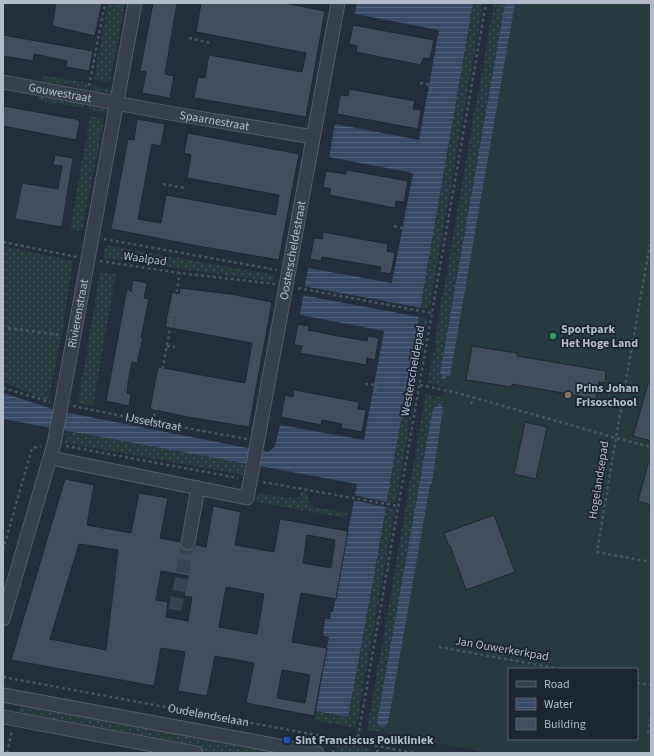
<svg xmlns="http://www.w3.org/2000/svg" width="654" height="756" font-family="'Source Sans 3',sans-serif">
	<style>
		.grass { fill: url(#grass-dots); fill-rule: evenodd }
		.pitch { fill: #253b3f; fill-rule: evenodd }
		.water { fill: url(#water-rules) }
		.pier { fill: #232e3e }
		.building { fill: #414e60; stroke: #1e2734; fill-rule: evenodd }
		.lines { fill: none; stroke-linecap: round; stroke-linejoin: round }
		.minor-tunnel { stroke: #384353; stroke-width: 13; stroke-dasharray: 13 6; stroke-linecap: butt }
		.minor-casing { stroke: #555e6b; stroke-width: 15 }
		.path { stroke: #43585c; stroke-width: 2.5; stroke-dasharray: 3 3; stroke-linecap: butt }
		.minor { stroke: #37404e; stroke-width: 13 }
		.leisure-dot { fill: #2e9e5b; stroke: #1c2532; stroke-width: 1.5 }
		.education-dot { fill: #8d6e63; stroke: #1c2532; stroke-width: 1.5 }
		.transit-dot { fill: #1a4fb4; stroke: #1c2532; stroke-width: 1.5 }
		.labels { text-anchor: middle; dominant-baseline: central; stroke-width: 3.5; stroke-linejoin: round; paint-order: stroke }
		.street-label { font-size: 12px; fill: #b2bbc9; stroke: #1c2532 }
		.poi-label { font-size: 12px; font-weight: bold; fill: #b2bbc9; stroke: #1c2532; text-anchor: start }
	</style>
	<defs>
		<pattern id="grass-dots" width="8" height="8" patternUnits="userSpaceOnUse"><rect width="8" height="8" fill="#253b3f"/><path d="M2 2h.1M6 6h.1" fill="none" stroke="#425559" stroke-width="1.8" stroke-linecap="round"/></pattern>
		<pattern id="water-rules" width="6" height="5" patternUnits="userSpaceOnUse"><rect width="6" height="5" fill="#374b68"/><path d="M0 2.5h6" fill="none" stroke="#52637c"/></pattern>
	</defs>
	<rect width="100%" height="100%" fill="#232e3e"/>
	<path class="grass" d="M108,3H125L110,82L94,80Z
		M473,3H483L430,306L426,309L420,308Z
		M494,3H505L440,374L443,375L442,378L446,376H450L448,387L427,383L433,353H435L436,345H434L481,74H483L484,67L483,66Z
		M41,75L88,83L86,91H81V87L50,82V85C44,84 41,81 41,75Z
		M91,86L113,90C107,97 98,94 90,92Z
		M39,95L85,100L83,108L36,100Z
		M89,101L108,107L109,114L87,109Z
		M90,116L104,119L82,231L70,229Z
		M106,245L275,275L273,282L103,258Z
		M3,246L73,261L62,335L48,401L3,382Z
		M100,272L116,274L93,406L78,403Z
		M418,317L428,318L396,503L385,502Z
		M427,394L453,399L429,724L586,753H492L367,730L425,396ZM439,403L441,404V406L386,726L381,727L377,722L433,408L438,406Z
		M67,431L245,463L243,475L65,443Z
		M301,492L308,493V500L314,507L347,513L346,518L256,502L258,493L298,499Z
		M385,506L395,509L356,728L314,720L316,711L348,717L370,598Z
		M21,702L297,753H214L18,716Z
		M346,743L369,748L373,753H335L336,747L340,744Z"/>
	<path class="pitch" d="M513,3H651V753H497L384,732ZM509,669H637V739H509Z"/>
	<path class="water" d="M357,3H473L370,598L348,717L316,711L329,637L323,635L325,619H330L331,612H333L357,484L3,419V393L59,411L268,452L275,447L280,425L364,440L384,331L300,315L308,268L392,283L413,173L329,157L335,124L419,140L439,30L355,14Z
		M505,3H515L450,376H446L445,379L442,378L443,375L440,374Z
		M438,403L441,404V406L443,408L432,483L430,485L388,723L384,727C381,728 378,725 377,722L433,408L438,406Z"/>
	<path class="pier" d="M303,286L422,308L420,317L301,295Z
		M353,495L387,502L386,507L352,500Z"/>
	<path class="building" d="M56,3H102L95,36L52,26Z
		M153,3H177L165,74L174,76L170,98L142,93L146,72L140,71Z
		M201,3H285L325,11L306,117L194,98L198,77L205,78L209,55L302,72L306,53L196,32Z
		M353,25L434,40L430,59L423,58L421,65L356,52L357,46L349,44Z
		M3,35L93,51L89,71L66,67L67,61L34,54L33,61L3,56Z
		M349,89L415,101L413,109L421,110L418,129L337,114L340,95L348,96Z
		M4,106L75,119L80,121L76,140L3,126Z
		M137,119L165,124L161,146L152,144L138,219L161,223L166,195L276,215L279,195L187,178L191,155L184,153L188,133L299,154L279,260L198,246L111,229L128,139L134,140Z
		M55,155L73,158L62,227L15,219L22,183L58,189L62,166L53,165Z
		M347,170L408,181L404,202L396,201L395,208L329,195L331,189L323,187L326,171L346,174Z
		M323,232L388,244L387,251L395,253L391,274L380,272L381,267L322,257L321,261L310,259L314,238L322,239Z
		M133,280L147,283L144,298L149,299L141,338H143L137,363L132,362L128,383L127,393L131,394L129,406L106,401L127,288L131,292Z
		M180,288L230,294L272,302L249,427L188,417L150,409L158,367L245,383L252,343L165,327L172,292L179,294Z
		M298,324L309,326L308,330L338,336L367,341L368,336L379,338L375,360L367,358L366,365L300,353L302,346L294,345Z
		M472,346L517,353V356L606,371L605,383L599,382L596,399L512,384V387L466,380Z
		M648,384H651V441L633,436Z
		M294,390L359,402L358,409L366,410L362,432L341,428L342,424L322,420L321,425L281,417L285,395L293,397Z
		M525,422L547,427L536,479L514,474Z
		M648,464H651V505L638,501Z
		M65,479L94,485L87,525L131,533L139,493L168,498L160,538L180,542L183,549L187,551L194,548L196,545L206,547L213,506L241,512L235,545L274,552L280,519L348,531L336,599L301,593L292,642L327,648L314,716L246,703L254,663L215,656L207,696L178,691L185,652L161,648L154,686L11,660ZM307,535L335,540L331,568L303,563ZM79,544L118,550L106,650L50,639ZM161,571L188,576L184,596L192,597L188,621L166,617L168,602L156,600ZM226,587L264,594L257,634L219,627ZM282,670L310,675L305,703L277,698Z
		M494,515L515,572L466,590L450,545L449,546L444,533Z"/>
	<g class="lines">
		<path class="minor-tunnel" d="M175,610L188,543"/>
		<defs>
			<g id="minor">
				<path id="s3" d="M3,82L175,114L313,137"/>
				<path id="s4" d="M51,458L247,498L338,3"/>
				<path d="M188,543L198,488"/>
				<path id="s5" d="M3,619L54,444L135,3"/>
				<path d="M3,695L317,753"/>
				<path d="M3,717L196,753"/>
			</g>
		</defs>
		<use href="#minor" class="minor-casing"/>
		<g class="path">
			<path d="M189,38L211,43"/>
			<path d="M420,83L431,85"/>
			<path d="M89,86L105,3"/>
			<path d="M431,91L433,79"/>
			<path d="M163,184L185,188"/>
			<path d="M394,226L405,229"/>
			<path d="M404,234L406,223"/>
			<path d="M651,238L616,438L651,447"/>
			<path d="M104,239L277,270"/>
			<path d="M3,242L77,257"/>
			<path d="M100,261L180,273L275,284"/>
			<path d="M298,288L432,313"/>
			<path d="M8,328L61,335"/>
			<path d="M167,346L175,347"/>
			<path d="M365,384L376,385"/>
			<path d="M420,385L458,393L616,438L597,552L651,562"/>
			<path d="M3,388L50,402"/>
			<path d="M375,392L377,379"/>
			<path d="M471,404L473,398"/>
			<path id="s1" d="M73,406L153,422L247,439"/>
			<path d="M153,422L180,273"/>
			<path d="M66,446L238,478"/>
			<path d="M263,482L398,506"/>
			<path d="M3,550L32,448L41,446"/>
			<path d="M439,647L561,669"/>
			<path id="s2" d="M3,677L414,753"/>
			<path d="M637,683L651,685"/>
			<path d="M648,733L651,716"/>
			<path d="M357,743L486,3"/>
			<path d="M7,753L12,730"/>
			<path d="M333,753L335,738"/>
			<path d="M377,753L378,747"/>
		</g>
		<use href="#minor" class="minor"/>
	</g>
	<circle class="leisure-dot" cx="553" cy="336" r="4"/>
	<circle class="education-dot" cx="568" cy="395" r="4"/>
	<rect class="transit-dot" x="283" y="736" width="8" height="8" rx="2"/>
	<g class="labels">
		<g class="street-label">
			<text stroke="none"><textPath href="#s3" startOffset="58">Gouwestraat</textPath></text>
			<text stroke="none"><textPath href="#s3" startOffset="215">Spaarnestraat</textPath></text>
			<text stroke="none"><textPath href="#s4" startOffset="452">Oosterscheldestraat</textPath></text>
			<text transform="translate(145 259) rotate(8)">Waalpad</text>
			<text stroke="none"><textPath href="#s5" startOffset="315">Rivierenstraat</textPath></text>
			<text transform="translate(413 371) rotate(-80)">Westerscheldepad</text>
			<text stroke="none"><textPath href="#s1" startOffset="82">IJsselstraat</textPath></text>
			<text transform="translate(599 480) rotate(-81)">Hogelandsepad</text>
			<text transform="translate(502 649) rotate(10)">Jan Ouwerkerkpad</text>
			<text stroke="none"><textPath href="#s2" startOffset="209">Oudelandselaan</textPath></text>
		</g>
		<g class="poi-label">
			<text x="561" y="329">Sportpark<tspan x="561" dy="14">Het Hoge Land</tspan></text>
			<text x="576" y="388">Prins Johan<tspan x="576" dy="14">Frisoschool</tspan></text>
			<text x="295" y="740">Sint Franciscus Polikliniek</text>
		</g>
	</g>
	<rect width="654" height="756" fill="none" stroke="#b2bbc9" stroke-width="8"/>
	<rect x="508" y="668" width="130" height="72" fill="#1c2532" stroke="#58616e"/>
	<rect x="516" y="681" width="20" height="6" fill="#37404e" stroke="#58616e"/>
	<text x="544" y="688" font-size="12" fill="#b2bbc9">Road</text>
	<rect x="516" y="698" width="20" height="12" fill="url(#water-rules)" stroke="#58616e"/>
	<text x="544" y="708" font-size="12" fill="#b2bbc9">Water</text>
	<rect x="516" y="718" width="20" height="12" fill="#414e60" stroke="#58616e"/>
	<text x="544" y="728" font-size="12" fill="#b2bbc9">Building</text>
</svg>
